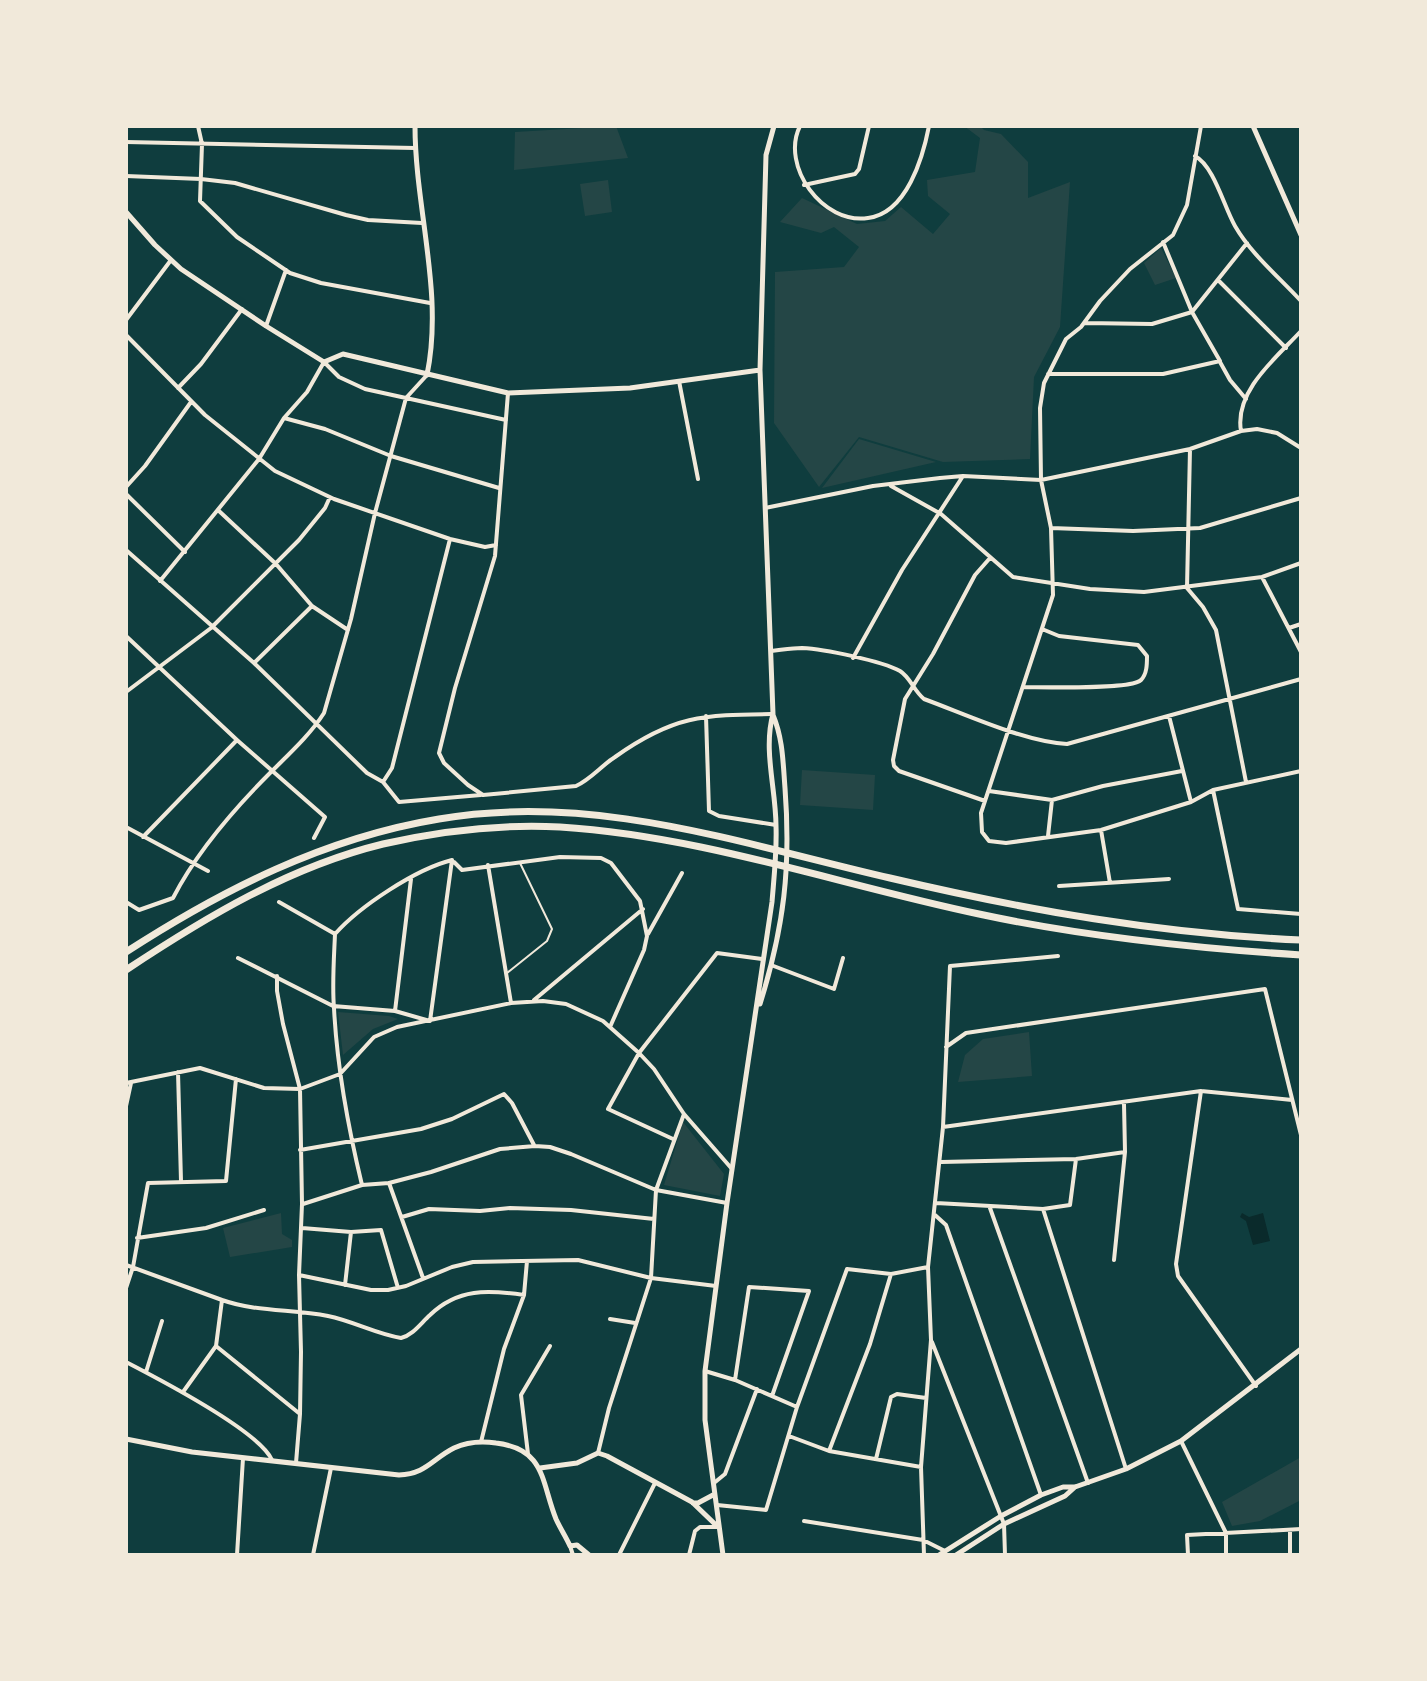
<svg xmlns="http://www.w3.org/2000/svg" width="1427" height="1681" font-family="'PT Sans',sans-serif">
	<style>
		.green { fill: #244646 }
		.water { fill: #0a2a2b }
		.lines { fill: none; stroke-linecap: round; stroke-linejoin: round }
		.service { stroke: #f1e9da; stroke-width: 2 }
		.minor { stroke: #f1e9da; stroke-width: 4 }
		.tertiary { stroke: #f1e9da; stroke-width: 5 }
		.secondary { stroke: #f1e9da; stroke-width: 5 }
		.motorway { stroke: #f1e9da; stroke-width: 7 }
	</style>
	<rect width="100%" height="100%" fill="#0f3d3e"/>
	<path class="green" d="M616,126L628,158L514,170L515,132Z
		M964,126H980L984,130L1001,134L1028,162V198L1070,182L1060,327L1034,377L1030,459L943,462L859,437L819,487L774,423L775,272L844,267L859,247L834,227L821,233L780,222L802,198L857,224L885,221L901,207L933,234L950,214L928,196L927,180L975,172L980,138Z
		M608,180L612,212L585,216L580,184Z
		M1161,248L1176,278L1155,285L1144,263Z
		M859,439L936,462L822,488Z
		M802,770L875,775L873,810L800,805Z
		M338,1012L389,1016L398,1019L373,1029L343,1055Z
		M1029,1032L1032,1076L958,1082L965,1055L983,1039Z
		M683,1122L724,1174L720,1196L664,1185Z
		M281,1213L282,1234L292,1240V1247L230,1257L223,1228Z
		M1301,1457V1500L1260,1521L1232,1526L1222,1502Z"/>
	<path class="water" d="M1242,1213L1249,1217L1263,1213L1270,1241L1253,1245L1246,1221L1240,1217Z"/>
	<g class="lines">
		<path class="service" d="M507,973L547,941L552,929L520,863"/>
		<path class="minor" d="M198,126L202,144L200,201L237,237L290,273L321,283L430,303
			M800,126C780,166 823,225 868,218C907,213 923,157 929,126
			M1201,126L1187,205L1173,235L1130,269L1100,301L1081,327L1066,339L1044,383L1040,408L1041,480L1051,528L1133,531L1200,528L1301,498
			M126,142L415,148
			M1195,156C1214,166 1224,207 1235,226C1251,254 1279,277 1301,301
			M126,176L201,179L235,183L346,215L368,220L422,223
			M804,185L855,174L859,169L869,126
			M1218,280L1286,348
			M126,320L171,260
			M1085,323L1152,324L1192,312L1247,243
			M266,326L286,270
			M126,335L205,415L275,471L334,499L450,539L485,547L496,545
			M1220,362L1230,380L1246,399
			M1048,374H1163L1220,361L1192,312L1163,242
			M679,381L698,479
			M178,388L201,364L242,309
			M508,393L495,556L455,688L439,753L444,763L468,785L483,795L576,786C591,779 601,766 615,757C674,715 703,715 773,714
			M284,418L307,392L324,362L339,377L365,389L506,420
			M1241,431C1234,391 1277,357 1301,331
			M1190,449L1187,588L1203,607L1216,630L1246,782
			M891,486L941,514L1013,577L1090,589L1144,592L1262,577L1301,563
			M126,487L145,466L191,402
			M126,494L185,552
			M765,508L873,486L940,478L963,476L1041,480L1190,449L1241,431L1257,429L1277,433L1301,448
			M219,511L276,564L312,606L254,663
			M1051,528L1053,595L981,813L982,832L989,841L1006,843L1101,830L1191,802L1213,790L1301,771
			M126,550L254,663L367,773L383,782L399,802L481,795
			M1262,577L1301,652
			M160,581L259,459L284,418L325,429L391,456L499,488
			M312,606L348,630
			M1289,628L1301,624
			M126,636L237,740L143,837
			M771,651C781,650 792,648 802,648C824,649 882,661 900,671C910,677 914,691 924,699C965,714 1025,742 1067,744L1301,679
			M853,658L902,570L963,476
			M1023,687C1042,687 1131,690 1141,680C1147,674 1147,664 1147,656L1138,645L1059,636L1042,629
			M126,692L211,628L299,540L325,508L330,497
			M706,716L709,811L719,816L776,825
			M1169,716L1191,802
			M237,740L325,817L314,838
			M383,782L392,768L450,539
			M1213,790L1238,909L1301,914
			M989,791L1052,800L1103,786L1182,771
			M985,801L899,771L894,766L893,760L905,699L933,654L975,575L990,558
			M126,827L208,871
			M1101,830L1110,883
			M1048,836L1052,800
			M454,862L462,870L560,857L601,858L611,863L640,901L647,936L644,950L610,1027
			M488,865L511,1003
			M1059,886L1169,879
			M126,902L139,910L173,898C196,853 235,808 271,772C289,754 310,735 324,713L351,619L375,513L406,398L427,375
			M279,902L335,934
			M648,934L682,873
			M238,958L333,1006L395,1011L430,1021L452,860
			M771,965L834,989L843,958
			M277,976V991L283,1024L300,1089L302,1204L299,1275L301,1352L300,1414L296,1463
			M534,1000L643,909
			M395,1011L411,879
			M946,1047L966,1033L1265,989L1301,1135
			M178,1072L181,1181
			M126,1083L200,1068L264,1088L300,1089L340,1074L374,1037L397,1027L511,1003L543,1001L566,1004L603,1021L639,1053L654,1069L684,1114L732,1169
			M1201,1091L1176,1264L1178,1276L1256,1386
			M126,1106L131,1083
			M943,1127L1201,1091L1292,1100
			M673,1139L608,1109L639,1053L717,953L762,959
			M300,1150L421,1129L452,1119L504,1094L512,1103L534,1145
			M941,1162L1076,1159L1125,1152
			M389,1183L423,1278
			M362,1185C348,1127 337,1068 334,1008C332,984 334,958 335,934C360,906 416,869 452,860
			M936,1203L1043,1209L1070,1205L1076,1159
			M303,1204L362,1185L389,1183L431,1172L500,1149L535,1146L550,1147L571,1154L656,1190L727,1203
			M990,1208L1088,1483
			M1043,1209L1126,1469
			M935,1215L946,1225L1041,1495
			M402,1217L429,1209L480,1211L510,1208L571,1210L654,1219
			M302,1228L351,1232L381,1230L398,1288
			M137,1238L206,1228L264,1210
			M1114,1260L1125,1152L1124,1104
			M126,1265L222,1300L216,1346L300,1414
			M299,1275L371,1290H388L406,1286L452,1267L473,1262L578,1260L651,1278L716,1286
			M345,1285L351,1232
			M126,1288L133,1267L148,1183L226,1181L236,1079
			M222,1300C256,1312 292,1309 328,1316C353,1321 376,1334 401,1338C413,1335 421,1323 430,1315C458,1288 488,1290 524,1295
			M610,1319L635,1323
			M932,1342L1004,1524L1005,1555
			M126,1362C157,1378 259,1431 272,1460
			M705,1371L735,1380L797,1407
			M146,1372L162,1321
			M735,1380L749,1287L809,1291L772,1396
			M183,1392L216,1346
			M789,1436L829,1451L921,1467
			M1181,1441L1226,1533V1555
			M481,1442L504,1349L524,1295L527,1261
			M829,1451L870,1344L891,1274
			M598,1453L609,1408L651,1278L656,1190L684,1114
			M528,1454L521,1395L550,1346
			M876,1459L891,1397L897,1394L926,1398
			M714,1483L725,1474L757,1389
			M717,1505L766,1510L797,1407L847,1269L891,1274L928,1267
			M804,1521L923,1540L945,1551
			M1290,1532V1555
			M570,1546L573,1555
			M237,1555L243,1458
			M313,1555L331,1468
			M619,1555L655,1483
			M689,1555L695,1531L700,1527H718
			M924,1555L921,1467L931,1340L928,1267L943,1127L950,966L1058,956
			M1188,1555L1187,1535L1301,1529"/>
		<path class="tertiary" d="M415,126C415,208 444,293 427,375
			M126,212L155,245L181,269L266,326L324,362L343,354L508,393L630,388L760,370
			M760,1004C784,927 791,868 785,788C783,763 783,739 773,715
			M126,1439L192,1452L399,1475C426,1474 432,1459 454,1448C467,1442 482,1441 496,1443C546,1449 541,1482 556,1519C560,1528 566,1537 570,1546L577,1545L589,1555
			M540,1468L577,1463L598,1453L607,1456L692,1502L717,1526
			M693,1503H698L713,1495
			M723,1555L705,1420V1371L727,1203L772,902C774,877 777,851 776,826C776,789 763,750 773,714L760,370L766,155L774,126
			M939,1555L1001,1516L1041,1495L1063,1487H1075L1126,1469L1181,1441L1301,1349
			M956,1555L1004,1524L1065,1496L1075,1487"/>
		<path class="secondary" d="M1253,126L1301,235"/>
		<path class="motorway" d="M126,952C222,890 324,838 439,819C593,792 742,844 890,878C1026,910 1161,934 1301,940
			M126,970C206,917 289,867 383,844C440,831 502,824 560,827C703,836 840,885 979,914C1086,937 1192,948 1301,955"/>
	</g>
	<rect width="1427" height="1681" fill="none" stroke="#f1e9da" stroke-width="256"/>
</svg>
